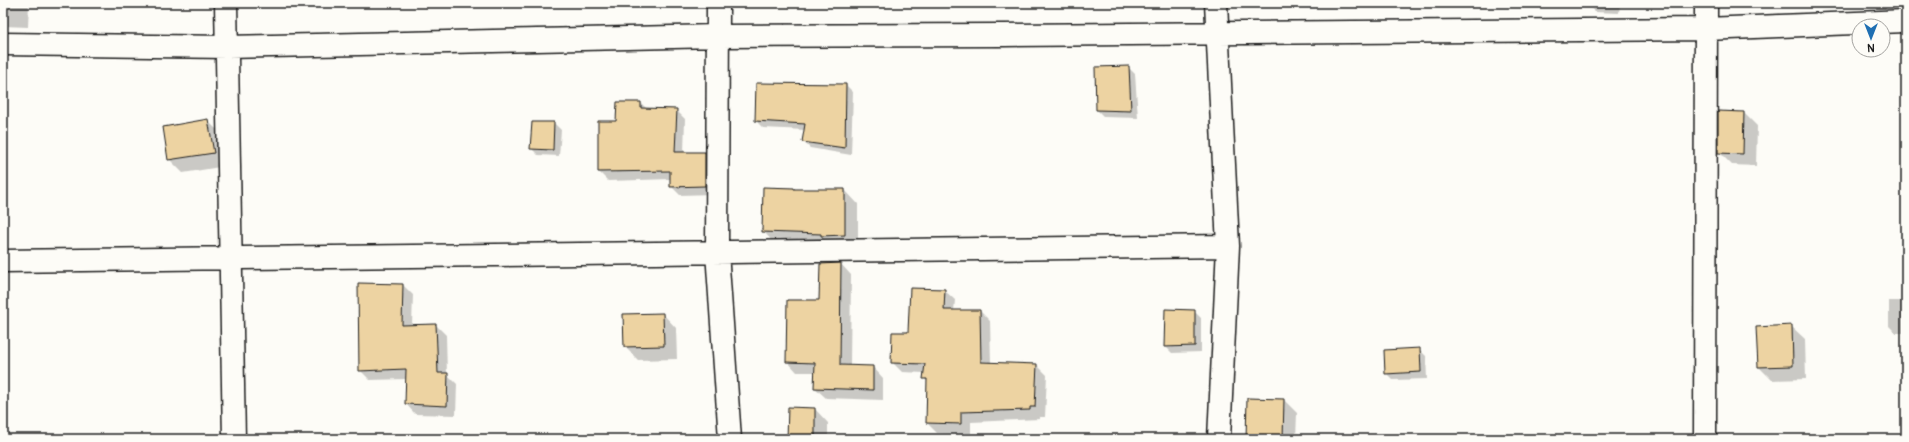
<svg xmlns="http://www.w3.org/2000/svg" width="1909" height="442" font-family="Pangolin,sans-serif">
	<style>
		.shadow { fill: #0003 }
		.building { fill: #edd3a2; stroke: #1c1c1c }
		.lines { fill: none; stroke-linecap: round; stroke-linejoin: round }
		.minor-casing { stroke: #1c1c1c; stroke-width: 25 }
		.minor { stroke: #fdfcf7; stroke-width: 22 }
	</style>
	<rect width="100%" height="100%" fill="#fdfcf7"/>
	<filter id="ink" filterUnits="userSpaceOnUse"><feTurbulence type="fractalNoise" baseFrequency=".025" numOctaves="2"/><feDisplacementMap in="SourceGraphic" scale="8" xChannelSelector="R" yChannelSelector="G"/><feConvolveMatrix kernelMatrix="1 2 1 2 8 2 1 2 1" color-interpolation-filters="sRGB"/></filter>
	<g filter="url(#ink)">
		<path class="shadow" d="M3,3H28L29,4L28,27L3,26Z
			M1588,3H1620L1619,13L1595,12L1588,5Z
			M1128,67L1135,74L1138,118L1104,117L1097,110Z
			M846,85L853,92L851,155L810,148L803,142L805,130L763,128L756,121Z
			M641,103L647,109L676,110L685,119L684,153H704L713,162V194L680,195L671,186V179L608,181L599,172V122H617Z
			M1744,113L1757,126L1756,166L1732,165L1719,152Z
			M208,121L221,134L226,166L183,173L169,159Z
			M554,123L561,130L559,156L538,155L531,148Z
			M795,190H845L858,204V248L776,245L763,231Z
			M841,264L851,275L850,367H873L883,378V400L826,398L815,388L816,372H797L787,361Z
			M403,285L413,295L412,326L436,325L446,335L447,374L457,384L456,415L415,414L406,404V379L370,380L360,370Z
			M944,290L955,300L954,311H980L990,321L991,363L1037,365L1047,375L1045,417H1040V419L971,422V434L937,433L927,423L928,382L924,378L925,373L902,372L892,362L909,333Z
			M1889,301H1906V333H1896L1889,326Z
			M1194,311L1201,318V352L1172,353L1165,346Z
			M663,314L676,328L677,359L638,360L625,347Z
			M1791,326L1805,339L1806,379L1772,380L1759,367L1757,328Z
			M1419,349L1426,356L1427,379L1393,380L1386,373Z
			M1284,400L1297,413L1296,439H1247Z
			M815,409L828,423V439H788Z"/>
		<path class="building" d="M1129,66L1131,111L1096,110L1095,67Z
			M756,83L846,84L845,148L802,142L805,124L755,121Z
			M617,102H641V108L677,109L675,152H705V186L670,187V171L598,172V121H616Z
			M1718,111L1744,112L1743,154L1718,153Z
			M208,119L214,153L168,160L163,127Z
			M532,122H554L553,150L530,149Z
			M763,187L794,188V189H845V235L821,236V234L762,232Z
			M841,263L840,365L873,366V390L814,388L815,363L786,362L787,300H819L820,264Z
			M358,283L403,284L402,325L436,324L438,373H448L447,406L405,404L406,369L359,371Z
			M910,288L945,289L944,310H980L981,362L1037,364L1035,407H1030V410L961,412V424L926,423L927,379H923L925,364L891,363L892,332H908Z
			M1165,309L1195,310V346L1164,347Z
			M663,313L664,346L624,347L623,314Z
			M1792,325L1793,366L1758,367L1756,327Z
			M1420,348L1421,372L1385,374L1384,350Z
			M1247,398L1284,399L1283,439H1246Z
			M788,407L815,408V439H787Z"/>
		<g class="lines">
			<defs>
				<path id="minor" d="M226,3L234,439
					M718,3L717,252L730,439
					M1216,3L1228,246L1219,439
					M3,44L227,47L718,36L1004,35L1706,29L1906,21
					M3,261L1228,246
					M1705,439L1706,3"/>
			</defs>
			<use href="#minor" class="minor-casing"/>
			<use href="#minor" class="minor"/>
		</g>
	</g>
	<rect width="1909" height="442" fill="none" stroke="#fdfcf7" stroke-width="16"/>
	<rect x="8" y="8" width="1893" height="426" fill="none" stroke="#1c1c1c" stroke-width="1.5" filter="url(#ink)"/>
	<g transform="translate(1871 38) rotate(180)"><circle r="19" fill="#fdfcf7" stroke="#a3a29f"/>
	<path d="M0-3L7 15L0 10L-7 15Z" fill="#1f6fb2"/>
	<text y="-6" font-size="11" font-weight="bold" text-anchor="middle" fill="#1c1c1c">N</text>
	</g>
</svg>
